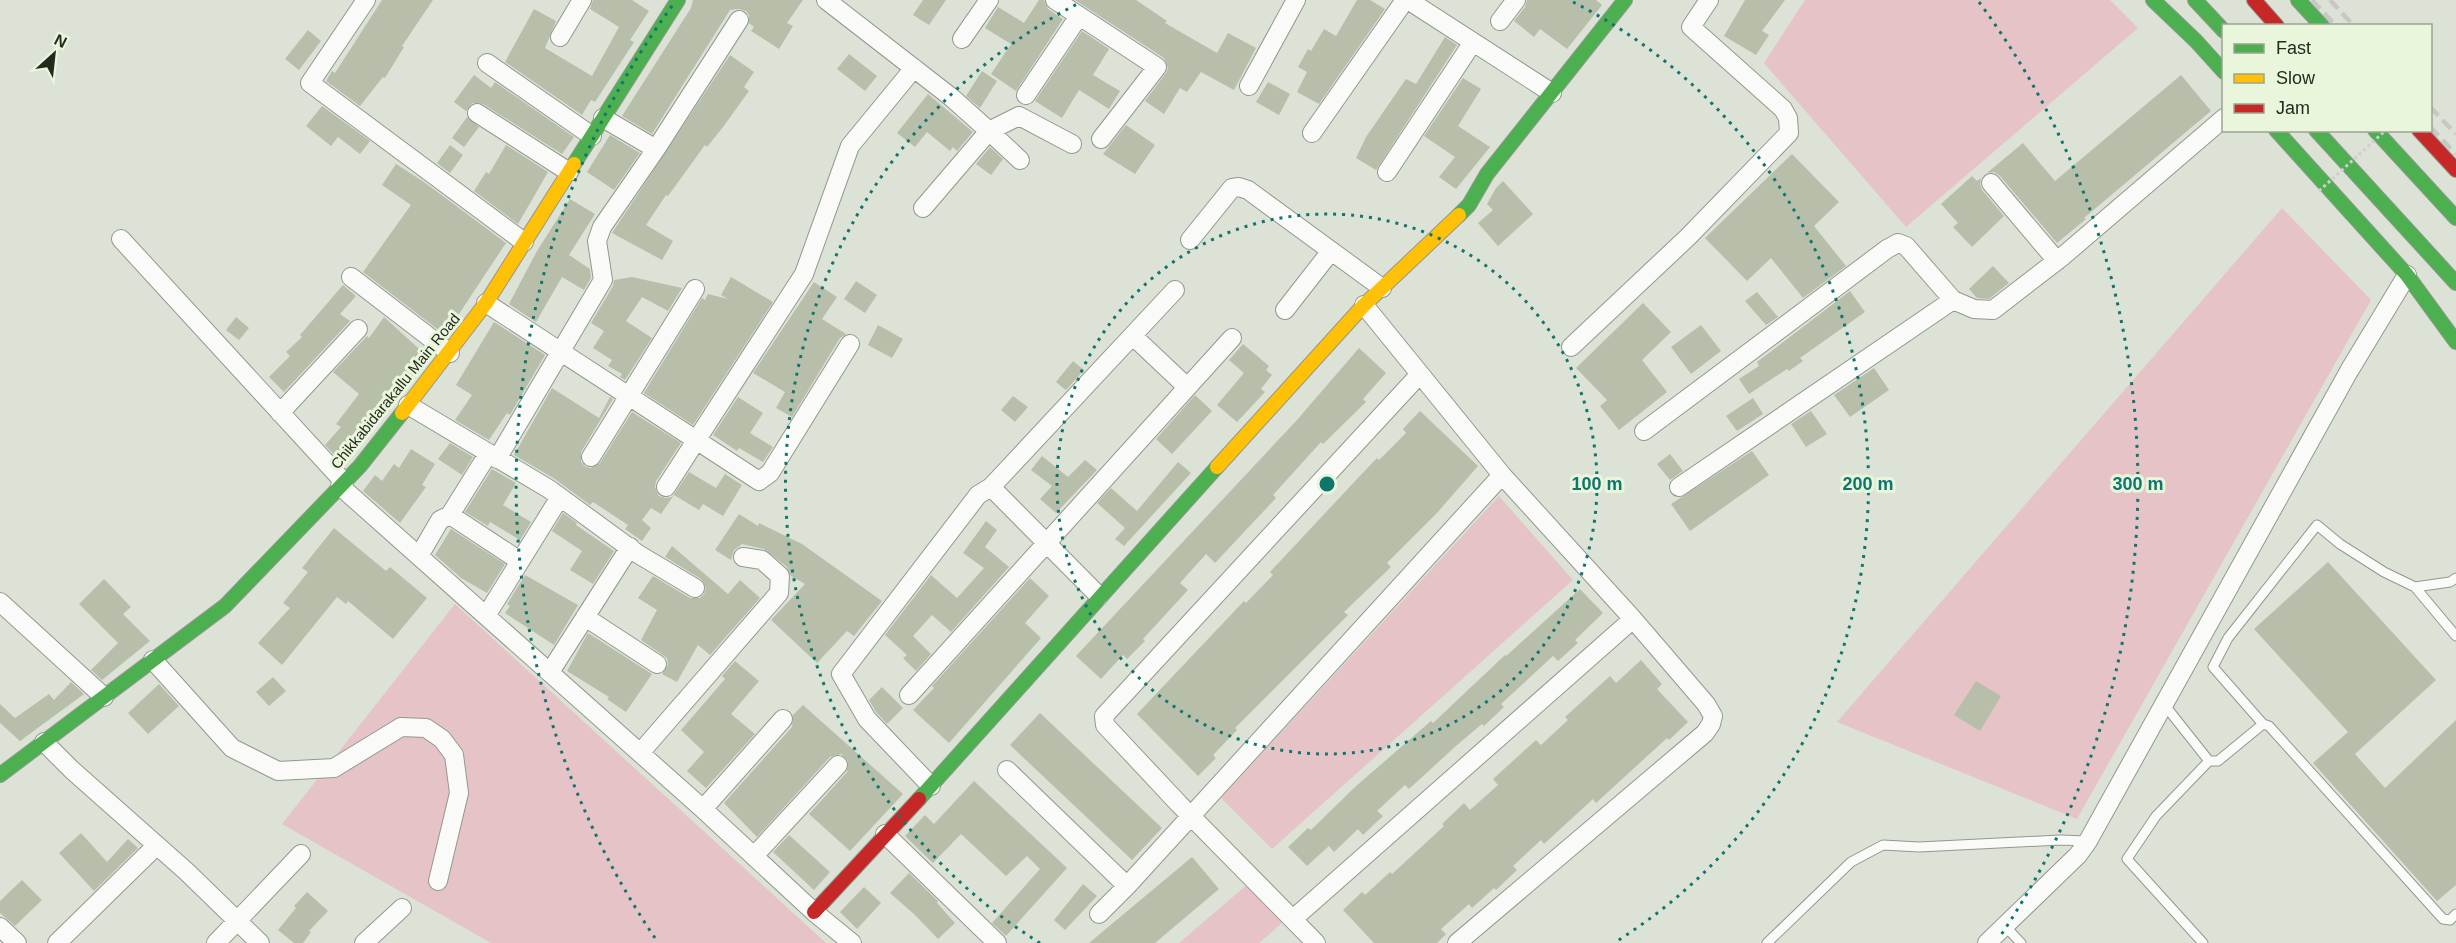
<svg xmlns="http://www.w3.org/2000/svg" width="2456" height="943" font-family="Arial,sans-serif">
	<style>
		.green { fill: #e6c3c7 }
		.building { fill: #b7bfab }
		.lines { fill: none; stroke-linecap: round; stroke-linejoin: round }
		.lane-casing { stroke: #93988e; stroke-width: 11 }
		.street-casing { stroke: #93988e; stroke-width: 20 }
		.fast-casing { stroke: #93988e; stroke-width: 16 }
		.slow-casing { stroke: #93988e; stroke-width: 16 }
		.jam-casing { stroke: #93988e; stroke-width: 16 }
		.lane { stroke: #fafbf9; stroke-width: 9 }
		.street { stroke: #fafbf9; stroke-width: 18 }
		.fast { stroke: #4caf50; stroke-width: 14 }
		.slow { stroke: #ffc107; stroke-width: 14 }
		.jam { stroke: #c62828; stroke-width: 14 }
		.rail { stroke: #c7c8c5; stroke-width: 4.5; stroke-dasharray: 12 6; stroke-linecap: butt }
		.path-bridge { stroke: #ced0cc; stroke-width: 3; stroke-dasharray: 3 3; stroke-linecap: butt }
		.ring { fill: none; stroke: #0f766e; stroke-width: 3; stroke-dasharray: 3 6 }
		.labels { text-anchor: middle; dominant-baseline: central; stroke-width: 6; stroke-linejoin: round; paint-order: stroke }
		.street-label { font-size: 15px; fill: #252a20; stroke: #eaf6dc }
		.centre { fill: #0f766e; stroke: #eaf6dc; stroke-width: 3 }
		.ring-label { font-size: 18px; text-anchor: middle; font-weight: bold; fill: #0f766e; stroke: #eaf6dc; stroke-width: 6; stroke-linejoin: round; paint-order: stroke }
	</style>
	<rect width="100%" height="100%" fill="#dce2d5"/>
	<path class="green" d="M1805,0H2110L2138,28L1906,227L1764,63Z
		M2282,208L2371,300L2077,819L1837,722Z
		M1499,496L1573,580L1272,849L1221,798Z
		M455,604L826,943H491L282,824Z
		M1249,883L1283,922L1259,943H1179Z"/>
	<path class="building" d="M382,0H433L402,46L404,47L385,78L383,77L360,106L326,81L332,71L335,73Z
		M593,0H632L649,11L630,40L634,42L595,102L591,100L582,115L505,62L534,9L556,21L545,48L592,76L619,27L590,9Z
		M693,0H803L787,23L793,26L779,49L751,31L754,27L749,23V15L746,11L739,9L730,10L652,134L622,116L691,8Z
		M923,0H946L929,25L913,15Z
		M1039,0H1044L1048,9L1063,19L1016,91L991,74L1011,44L985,28L998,7L1024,23Z
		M1075,0H1136L1167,21L1165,23L1217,53L1228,33L1256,48L1234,90L1201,72L1187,92L1180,88L1164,114L1145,101L1166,73L1168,68L1164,58Z
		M1357,0H1370L1385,9L1319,104L1297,92L1307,72L1298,67L1308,49L1311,51L1324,29L1336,36Z
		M1527,0H1596L1602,5L1567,49L1540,29L1534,37L1514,21L1525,7Z
		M1745,0H1785L1762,31L1769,35L1756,55L1724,36Z
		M308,30L321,41L299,70L285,59Z
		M1082,31L1109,49L1093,75L1120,91L1109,109L1079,90L1062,118L1035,101Z
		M1445,37L1457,45L1376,170L1356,158L1366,137L1406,79L1416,84Z
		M849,54L877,76L865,91L837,69Z
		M730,55L754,72L744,87L749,91L723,127L707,147L705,145L668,196L666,195L646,225L673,241L662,260L612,233Z
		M982,71L997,81L980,108L966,96Z
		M474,75L491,88L495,82L574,137L562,154L483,104L472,103L466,111L454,102Z
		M2181,75L2211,111L2084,218L2086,219L2057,243L2000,176L1994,172L1987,173L2023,143L2055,181Z
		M1463,78L1481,89L1458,126L1490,147L1456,189L1439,177L1455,157L1424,136Z
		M1268,82L1290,94L1279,115L1256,102Z
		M928,94L973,132L957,151L953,147L950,151L927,132L915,147L897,133Z
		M322,106L370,141L360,154L338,137L331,146L306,126Z
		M467,117L479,127L464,147L452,138Z
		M1126,125L1155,145L1135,174L1103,154Z
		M610,135L640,153L614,190L587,172Z
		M450,145L463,155L450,173L437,163Z
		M506,145L548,172L518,224L474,191L486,172L489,174Z
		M990,147L1003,159L991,175L976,164Z
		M1792,154L1839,202L1814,226L1846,266L1803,298L1771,258L1747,281L1705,238Z
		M396,164L424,182L506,243L445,335L363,272L411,205L382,185Z
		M1972,176L1977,181L1981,178L1980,184L1982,190L2004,216L1972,247L1953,227L1958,223L1941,204Z
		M1503,181L1533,214L1498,246L1478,223L1493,210L1487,204L1496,188Z
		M570,199L595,214L569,255L590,269L591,278L584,290L562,277L536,322L509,304L537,251Z
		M1993,266L2009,283L1989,299L1977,298L1969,289Z
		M632,277L682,288L668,311L642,297L626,321L652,338L625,380L620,377L622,374L608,366L612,360L593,348L604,331L591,323L613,286L614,280Z
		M731,277L773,302L693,425L644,393L702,298L705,300L708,294L728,299L721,295Z
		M856,281L877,295L865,313L844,299Z
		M814,282L837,297L822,319L846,334L840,338L792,417L776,408L785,392L753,373Z
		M343,285L356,296L340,314L350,321L284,392L269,377L290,356L286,352L302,337L300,335Z
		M1850,291L1865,312L1800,358L1803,361L1789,371L1787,369L1749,394L1739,379L1759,366L1757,362Z
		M1757,292L1778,317L1766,325L1745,301Z
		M1643,303L1671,332L1642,360L1667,392L1619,430L1600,406L1607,400L1576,368Z
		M236,317L249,328L239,340L226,330Z
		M384,317L428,357L342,463L325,445L341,427L336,424L359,394L333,372L367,336L369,338Z
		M494,322L545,355L510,415L507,413L489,440L455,420L472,395L456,385Z
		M878,325L903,339L892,358L868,345Z
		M1701,325L1721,351L1691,374L1671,347Z
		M1243,344L1269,366L1266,370L1272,375L1261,389L1265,392L1237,422L1217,405L1244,373L1229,360Z
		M1359,348L1386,373L1363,399L1366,402L1323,444L1321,442L1273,495L1276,498L1215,563L1206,554L1180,583L1188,590L1143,639L1145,641L1127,659L1123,655L1101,679L1076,656L1297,420Z
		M1073,361L1084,370L1066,390L1056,382Z
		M1874,368L1889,390L1850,417L1834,395Z
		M552,388L599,418L610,397L613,399L581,452V462L586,467L591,468L600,463L632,412L681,443L656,481L655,487L659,496L666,498L672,497L689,472L716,488L725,474L742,485L723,516L703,504L699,510L674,495L661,514L651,508L642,520L651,528L642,541L625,529L628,525L593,502L590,505L555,479L514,455Z
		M1195,395L1212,411L1172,454L1156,439Z
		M1013,396L1028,407L1015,422L1001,410Z
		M738,397L763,413L750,433L773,447L763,462L739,448L737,451L713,435Z
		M1753,398L1763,414L1737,431L1726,416Z
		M1420,411L1478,466L1436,514L1387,563L1391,567L1344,612L1348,615L1235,728L1237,730L1213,755L1216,758L1198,776L1137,714L1244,601L1246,603L1273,575L1270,572L1357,479L1377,458L1379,460L1406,433L1403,429Z
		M1811,411L1827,434L1806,447L1791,424Z
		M450,443L473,457L462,475L438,459Z
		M411,449L435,464L422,485L426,487L400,523L363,491L375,475L382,481L394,464L399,468Z
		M1752,451L1769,475L1690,531L1671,504Z
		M1670,454L1683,471L1670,480L1657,464Z
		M1042,456L1068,477L1085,460L1097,470L1056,513L1040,499L1052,486L1031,470Z
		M1178,462L1191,473L1124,546L1115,539L1125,528L1097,503L1111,488L1137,511Z
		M492,469L516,483L503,505L531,522L520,540L490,522L488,526L465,512Z
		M563,513L577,523L576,525L614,551L593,584L570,570L582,551L552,531Z
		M739,514L758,526L759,523L802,544L882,601L854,636L847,631L817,663L771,620L805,584L791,576L787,567L764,549L742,544L734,550L731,560L715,550Z
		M986,521L997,530L985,547L1009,567L951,632L932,615L913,636L931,654L916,671L903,658L907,655L885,635L931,575L957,598L984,568L963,553Z
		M334,528L386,571L390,567L427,598L393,639L348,601L346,604L337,597L282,665L258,643L290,608L283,603L308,572L302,568Z
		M451,529L505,564L487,593L461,578L435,555Z
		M672,546L728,594L740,580L760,598L710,655L698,645L677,682L662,674L668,665L667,658L641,640L657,610L638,598L653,576L690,598H700L704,594L706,588L701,579L665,557Z
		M2328,562L2436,680L2355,754L2385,788L2456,720V885L2437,901L2313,763L2348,732L2254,629Z
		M525,575L578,605L554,645L505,613L510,606L507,604Z
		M1030,578L1049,596L1025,623L1041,638L949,743L913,710L934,688L932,686Z
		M104,579L131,607L123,614L150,641L102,680L91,670L118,643L79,604Z
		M1580,589L1603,613L1575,640L1578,643L1558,661L1553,656L1501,704L1504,707L1484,726L1482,724L1457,745L1409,789L1405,785L1377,811L1383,816L1363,835L1358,829L1334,852L1329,846L1307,866L1288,847L1308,828L1311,830L1355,787L1431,721L1433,723L1505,655L1506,656Z
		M588,633L652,674L626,712L607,699L609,697L567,671Z
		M1641,660L1662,684L1657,689L1688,722L1669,740L1667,738L1596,803L1593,799L1544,844L1541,840L1513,866L1517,870L1496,890L1494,888L1472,908L1469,904L1441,929L1446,934L1437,943H1374L1343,910L1362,892L1365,895L1390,872L1392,874L1444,826L1442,824L1464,803L1470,810L1498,785L1493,779L1536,740L1541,745L1568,720L1565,717L1610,676L1616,683Z
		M735,661L759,681L731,714L755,734L706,788L687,771L704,752L681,730L725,679L722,676Z
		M273,677L286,691L269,706L256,692Z
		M1976,681L2001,696L1980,731L1954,715Z
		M71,682L84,694L20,741L0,723V704L15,718L49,694L54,700Z
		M159,684L179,706L148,734L128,713Z
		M882,687L903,708L887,724L876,712L869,700Z
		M803,705L903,794L850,851L809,814L847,772L848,761L841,754L830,757L757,837L724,803L792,727L793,715Z
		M1040,713L1162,828L1132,860L1010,745Z
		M974,781L1067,868L1006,936L992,923L1040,869L1027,856L1006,876L961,834L933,863L905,836L925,815L934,824Z
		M81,833L107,862L128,839L138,848L94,891L59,853Z
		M789,835L830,872L814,890L773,852Z
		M1192,857L1219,889L1155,943H1089Z
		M909,873L938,901L937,903L955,923L938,939L915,915L890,893Z
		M22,880L42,900L15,926L0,913V901Z
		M1083,884L1097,896L1065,930L1054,920Z
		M864,887L881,903L857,929L840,912Z
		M307,892L328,911L309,931L311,932L303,943H294L278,930L296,908L294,906Z"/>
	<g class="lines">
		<defs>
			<path id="lane" d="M2415,587L2456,636
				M2163,703L2209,761H2218L2263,724L2269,726L2443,919L2450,920L2456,914
				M2263,724L2213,667L2228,638L2317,525L2340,544L2384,572L2415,587L2450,582L2456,578
				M2005,926L2021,943
				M1767,943L1851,862L1883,845L1919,847L2060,840L2088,841
				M2203,943L2127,859L2156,816L2209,761"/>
			<path id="street" d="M366,0L310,83L524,242
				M826,0L951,97L989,131L1019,116L1072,144
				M1055,0L1157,67L1101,139
				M1408,0L1552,93
				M1500,21L1516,0
				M560,37L582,0
				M962,39L989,0
				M487,63L592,136
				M1249,86L1296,0
				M1026,95L1079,16
				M477,113L569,172
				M603,118L656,149L739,20
				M1312,133L1405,0
				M1387,172L1473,42
				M1991,183L2057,261
				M923,208L989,131L1020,160
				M121,239L344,482
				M1190,240L1232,188L1239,187L1248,190L1382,288
				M351,277L450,353
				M486,303L759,481L770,473L850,344
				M1364,305L1502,475L1633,619L1706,704L1713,716L1711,724L1705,733L1457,943
				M1285,310L1331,251
				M1133,336L1187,387
				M1571,347L1688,237L1789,133L1788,118L1783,109L1691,27L1709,0
				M408,405L549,489L638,554L695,588
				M280,413L358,329
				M1644,431L1887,249L1898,243L1906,246L1953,300L1974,309L1993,310L2063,256L2224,118
				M591,457L695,289
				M497,459L603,280L597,241L602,227L656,149
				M340,486L703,809L814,912L852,943
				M666,487L804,274L850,146L914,68
				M991,487L1099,596
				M1679,487L1953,300
				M450,515L488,454
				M419,556L440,520L450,515L520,561
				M0,602L104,697
				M486,616L560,497
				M585,617L657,664
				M153,660L232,748L278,771L334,768L401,727L426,728L442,739L454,755L459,793L438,881
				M550,672L630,547
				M909,695L1232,338
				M44,742L72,770L187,872L260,943
				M640,753L779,593L780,576L762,560L743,557
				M1007,770L1127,886L1502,475
				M931,786L867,719L841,674L978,495L991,487L1175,290
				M703,809L783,719
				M885,834L997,943
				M754,856L838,765
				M1099,914L1127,886
				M1293,919L1633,619
				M0,927L17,943
				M57,943L156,846
				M216,943L301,854
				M364,943L402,908
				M1316,943L1179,804L1105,725L1104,716L1420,374
				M1987,943L2078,855L2088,841L2349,371L2407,275"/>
			<path id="fast" d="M2153,0L2196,41L2224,72
				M2195,0L2224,31
				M2298,0L2322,26
				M2276,130L2407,275L2456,342
				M2316,130L2456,283
				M2375,130L2456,218
				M574,164L678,0
				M1459,215L1469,205L1487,174L1625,0
				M0,775L225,606L360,466L402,413
				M919,799L1217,467"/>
			<path id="slow" d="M402,413L486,303L574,164
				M1217,467L1364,305L1459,215"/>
			<path id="jam" d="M2254,0L2277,26
				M2419,130L2456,170
				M814,912L919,799"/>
		</defs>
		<use href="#lane" class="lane-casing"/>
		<use href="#street" class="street-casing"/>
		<use href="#fast" class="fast-casing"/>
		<use href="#slow" class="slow-casing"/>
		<use href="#jam" class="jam-casing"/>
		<use href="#lane" class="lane"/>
		<use href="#street" class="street"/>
		<use href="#fast" class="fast"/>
		<use href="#slow" class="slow"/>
		<use href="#jam" class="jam"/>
		<path class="rail" d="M2312,0L2336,26
			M2330,0L2354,26
			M2430,107L2456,134
			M2430,127L2456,154"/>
		<path class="path-bridge" d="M2319,191L2386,130"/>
	</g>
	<g class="ring">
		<circle cx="1327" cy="484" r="270"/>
		<path d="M1040 943A541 541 0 0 1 1081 2M1573 2A541 541 0 0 1 1614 943"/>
		<path d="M655 938A811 811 0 0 1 675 2M1979 2A811 811 0 0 1 1999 938"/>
	</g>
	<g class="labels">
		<g class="street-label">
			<text transform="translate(395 391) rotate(-51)">Chikkabidarakallu Main Road</text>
		</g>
	</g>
	<circle cx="1327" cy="484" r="9" class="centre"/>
	<g class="ring-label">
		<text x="1597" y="490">100 m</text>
		<text x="1868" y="490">200 m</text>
		<text x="2138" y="490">300 m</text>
	</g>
	<rect x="2222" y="24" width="210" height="108" fill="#eaf6dc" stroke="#9ba491" stroke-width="1.5"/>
	<rect x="2234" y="44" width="30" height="9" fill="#4caf50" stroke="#9ba491" stroke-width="1.5"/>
	<text x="2276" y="54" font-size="18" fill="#252a20">Fast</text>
	<rect x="2234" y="74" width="30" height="9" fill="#ffc107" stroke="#9ba491" stroke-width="1.5"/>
	<text x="2276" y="84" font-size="18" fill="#252a20">Slow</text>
	<rect x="2234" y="104" width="30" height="9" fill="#c62828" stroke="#9ba491" stroke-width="1.5"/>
	<text x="2276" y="114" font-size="18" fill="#252a20">Jam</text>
	<g transform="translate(54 54) rotate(27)" stroke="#eaf6dc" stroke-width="4.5" paint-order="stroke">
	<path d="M0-4.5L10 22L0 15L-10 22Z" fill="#252a20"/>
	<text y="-9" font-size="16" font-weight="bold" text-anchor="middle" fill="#252a20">N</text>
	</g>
</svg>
